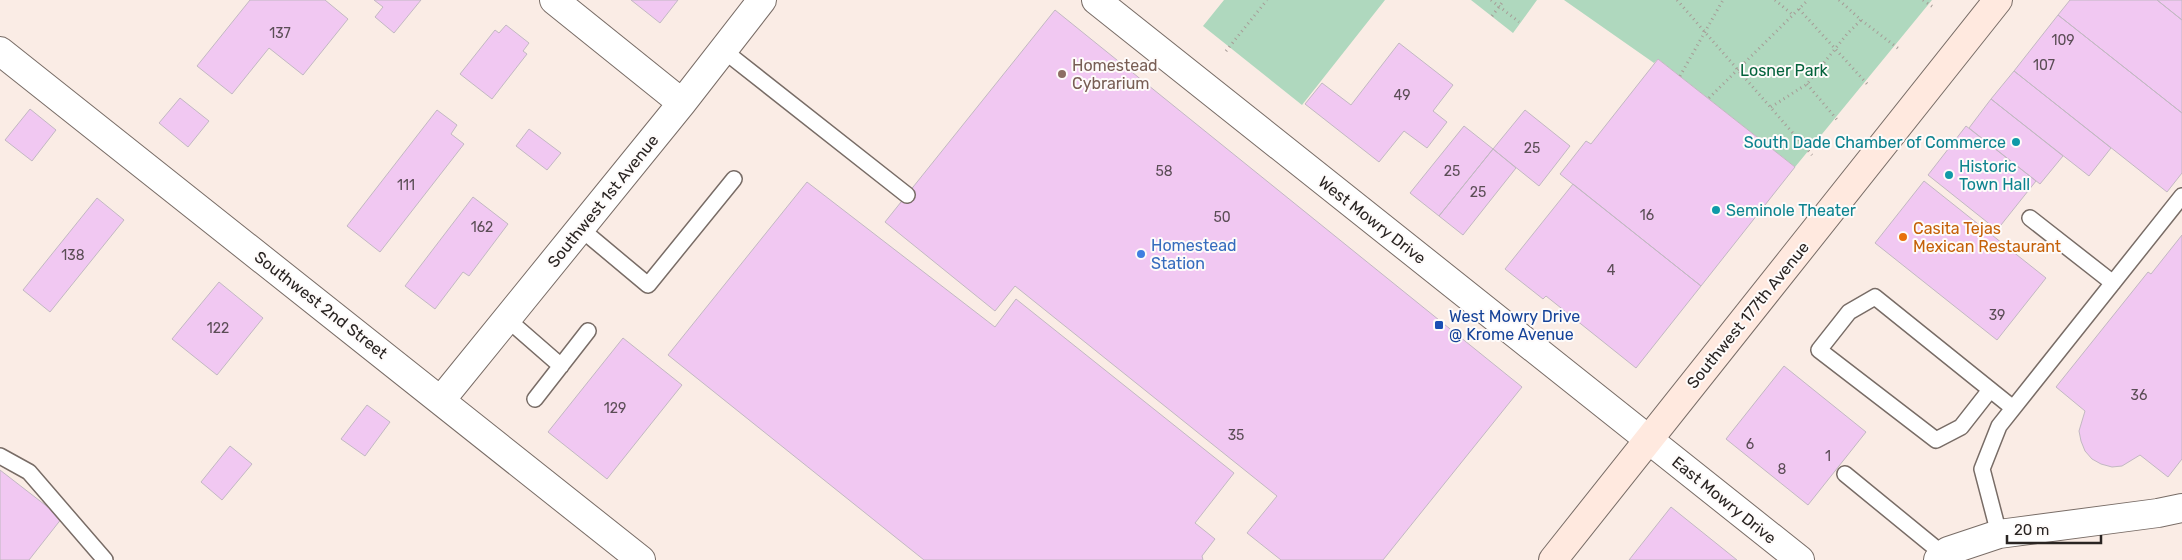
<svg xmlns="http://www.w3.org/2000/svg" width="2182" height="560" font-family="Rubik,sans-serif">
	<style>
		.green { fill: #afd8be }
		.building { fill: #f1c8f2; stroke: #c2b8c2 }
		.lines { fill: none; stroke-linecap: round; stroke-linejoin: round }
		.service-casing { stroke: #786c66; stroke-width: 18 }
		.minor-casing { stroke: #786c66; stroke-width: 30 }
		.tertiary-casing { stroke: #786c66; stroke-width: 30 }
		.secondary-casing { stroke: #786c66; stroke-width: 30 }
		.path { stroke: #a69b96; stroke-width: 3; stroke-dasharray: 1 4; stroke-linecap: butt }
		.service { stroke: #fff; stroke-width: 15 }
		.minor { stroke: #fff; stroke-width: 28 }
		.tertiary { stroke: #fff; stroke-width: 28 }
		.secondary { stroke: #ffe9df; stroke-width: 28 }
		.education-dot { fill: #8d6e63; stroke: #fefbfa; stroke-width: 2 }
		.culture-dot { fill: #0f9aa8; stroke: #fefbfa; stroke-width: 2 }
		.food-dot { fill: #e8710a; stroke: #fefbfa; stroke-width: 2 }
		.shop-dot { fill: #3f7fe0; stroke: #fefbfa; stroke-width: 2 }
		.transit-dot { fill: #1a4fb4; stroke: #fefbfa; stroke-width: 2 }
		.labels { text-anchor: middle; dominant-baseline: central; stroke-width: 4; stroke-linejoin: round; paint-order: stroke }
		.number-label { font-size: 14px; fill: #5b4d56 }
		.education-label { font-size: 16px; fill: #785e54; stroke: #fefbfa; text-anchor: start }
		.park-label { font-size: 16px; fill: #03623b; stroke: #fefbfa }
		.culture-label { font-size: 16px; fill: #0d838f; stroke: #fefbfa; text-anchor: start }
		.street-label { font-size: 16px; fill: #292422; stroke: #fefbfa }
		.food-label { font-size: 16px; fill: #c56008; stroke: #fefbfa; text-anchor: start }
		.shop-label { font-size: 16px; fill: #366cbe; stroke: #fefbfa; text-anchor: start }
		.transit-label { font-size: 16px; fill: #164399; stroke: #fefbfa; text-anchor: start }
	</style>
	<rect width="100%" height="100%" fill="#faece5"/>
	<path class="green" d="M1224,0H1385L1302,105L1203,26Z
		M1471,0H1537L1513,33Z
		M1564,0H1932L1795,167L1658,59L1654,63Z"/>
	<path class="building" d="M250,0H325L348,19L303,75L269,48L232,94L197,66Z
		M374,0H421L394,33L375,17L383,7Z
		M631,0H678L660,23Z
		M2070,0H2157L2182,20V113L2058,15Z
		M2157,0H2182V20Z
		M1055,10L1522,387L1383,560H1281L1247,533L1277,496L1015,286L995,311L885,222Z
		M2058,15L2182,113V173L2167,192L2014,71Z
		M506,25L529,43L523,51L527,54L492,99L460,74L495,30L499,33Z
		M1399,43L1453,85L1433,111L1447,122L1427,148L1404,131L1379,162L1305,104L1322,83L1351,105Z
		M1658,59L1795,167L1701,286L1560,174L1586,141L1591,144Z
		M2014,71L2111,148L2089,176L1991,99Z
		M180,98L209,121L188,147L159,123Z
		M1991,99L2063,156L2040,184L1969,128Z
		M30,109L56,130L32,161L5,140Z
		M437,110L457,125L451,134L464,144L380,252L347,226Z
		M1525,110L1570,146L1539,186L1493,149Z
		M1464,126L1493,149L1439,216L1410,193Z
		M1966,126L2036,181L1997,230L1928,175Z
		M529,129L561,153L547,170L516,146Z
		M1493,149L1516,168L1463,235L1439,216Z
		M1924,181L2046,278L1997,340L1875,243Z
		M807,182L995,327L1016,299L1234,473L1195,523L1215,539L1202,556L1203,560H924L668,355Z
		M1573,184L1701,286L1636,368L1546,296L1543,299L1505,269Z
		M473,197L508,224L469,276L463,272L435,309L405,286Z
		M97,198L124,220L50,312L23,290Z
		M2182,235V459L2168,477L2140,455L2122,466L2112,467L2101,464L2092,459L2085,451L2081,441L2079,431L2085,411L2056,387L2148,272L2151,274Z
		M219,282L263,318L217,375L172,339Z
		M623,338L682,385L607,479L548,432Z
		M1784,366L1866,432L1808,505L1726,439Z
		M367,405L390,422L365,456L341,439Z
		M230,446L252,464L222,500L201,482Z
		M0,470L62,518L29,560H0Z
		M1671,507L1737,560H1629Z"/>
	<g class="lines">
		<defs>
			<path id="service" d="M723,50L907,195
				M2030,218L2113,283
				M581,229L648,285L734,179
				M507,319L561,366
				M1990,390L1961,427L1936,440L1819,350L1849,312L1875,297L2013,408
				M535,399L588,331
				M0,456L29,472L105,560
				M1845,474L1944,555
				M1999,534L1982,469L1999,426L2182,196"/>
			<path id="minor" d="M554,0L682,103
				M0,51L641,560
				M441,400L682,103L762,0
				M1938,560L1948,551L1999,534L2158,513L2182,508"/>
			<path id="tertiary" d="M1096,0L1800,560"/>
			<path id="secondary" d="M1553,560L1998,0"/>
		</defs>
		<use href="#service" class="service-casing"/>
		<use href="#minor" class="minor-casing"/>
		<use href="#tertiary" class="tertiary-casing"/>
		<use href="#secondary" class="secondary-casing"/>
		<path class="path" d="M1491,0L1519,22
			M1677,0L1812,155
			M1775,0L1793,15
			M1839,0L1861,20L1899,49
			M1923,0L1933,7
			M1799,9L1869,86
			M1492,16L1504,0
			M1226,51L1267,0
			M1680,76L1723,0
			M1807,84L1839,122
			M1709,98L1808,0
			M1771,107L1807,84L1847,34L1861,20"/>
		<use href="#service" class="service"/>
		<use href="#minor" class="minor"/>
		<use href="#tertiary" class="tertiary"/>
		<use href="#secondary" class="secondary"/>
	</g>
	<circle class="education-dot" cx="1062" cy="74" r="5"/>
	<g class="culture-dot">
		<circle cx="2016" cy="142" r="5"/>
		<circle cx="1949" cy="175" r="5"/>
		<circle cx="1716" cy="210" r="5"/>
	</g>
	<circle class="food-dot" cx="1903" cy="237" r="5"/>
	<circle class="shop-dot" cx="1141" cy="254" r="5"/>
	<rect class="transit-dot" x="1434" y="320" width="10" height="10" rx="2.5"/>
	<g class="labels">
		<g class="number-label">
			<text x="280" y="33">137</text>
			<text x="2063" y="40">109</text>
			<text x="2044" y="65">107</text>
			<text x="1402" y="95">49</text>
			<text x="1532" y="148">25</text>
			<text x="1164" y="171">58</text>
			<text x="1452" y="171">25</text>
			<text x="406" y="185">111</text>
			<text x="1478" y="192">25</text>
			<text x="1647" y="215">16</text>
			<text x="1222" y="217">50</text>
			<text x="482" y="227">162</text>
			<text x="73" y="255">138</text>
			<text x="1611" y="270">4</text>
			<text x="1997" y="315">39</text>
			<text x="218" y="328">122</text>
			<text x="2139" y="395">36</text>
			<text x="615" y="408">129</text>
			<text x="1236" y="435">35</text>
			<text x="1750" y="444">6</text>
			<text x="1828" y="456">1</text>
			<text x="1782" y="469">8</text>
		</g>
		<g class="education-label">
			<text x="1072" y="65">Homestead<tspan x="1072" dy="18">Cybrarium</tspan></text>
		</g>
		<g class="park-label">
			<text x="1784" y="70">Losner Park</text>
		</g>
		<g class="culture-label">
			<text x="2006" y="142" text-anchor="end">South Dade Chamber of Commerce</text>
			<text x="1959" y="166">Historic<tspan x="1959" dy="18">Town Hall</tspan></text>
			<text x="1726" y="210">Seminole Theater</text>
		</g>
		<g class="street-label">
			<text transform="translate(603 201) rotate(-51)">Southwest 1st Avenue</text>
			<text transform="translate(1372 220) rotate(38)">West Mowry Drive</text>
			<text transform="translate(321 305) rotate(38)">Southwest 2nd Street</text>
			<text transform="translate(1748 315) rotate(-51)">Southwest 177th Avenue</text>
			<text transform="translate(1724 500) rotate(39)">East Mowry Drive</text>
		</g>
		<g class="food-label">
			<text x="1913" y="228">Casita Tejas<tspan x="1913" dy="18">Mexican Restaurant</tspan></text>
		</g>
		<g class="shop-label">
			<text x="1151" y="245">Homestead<tspan x="1151" dy="18">Station</tspan></text>
		</g>
		<g class="transit-label">
			<text x="1449" y="316">West Mowry Drive<tspan x="1449" dy="18">@ Krome Avenue</tspan></text>
		</g>
	</g>
	<path d="M2007 535v8h94v-8" fill="none" stroke="#292422" stroke-width="2.5"/>
	<text x="2014" y="535" font-size="15" fill="#292422" stroke="#fefbfa" stroke-width="4" paint-order="stroke">20 m</text>
</svg>
